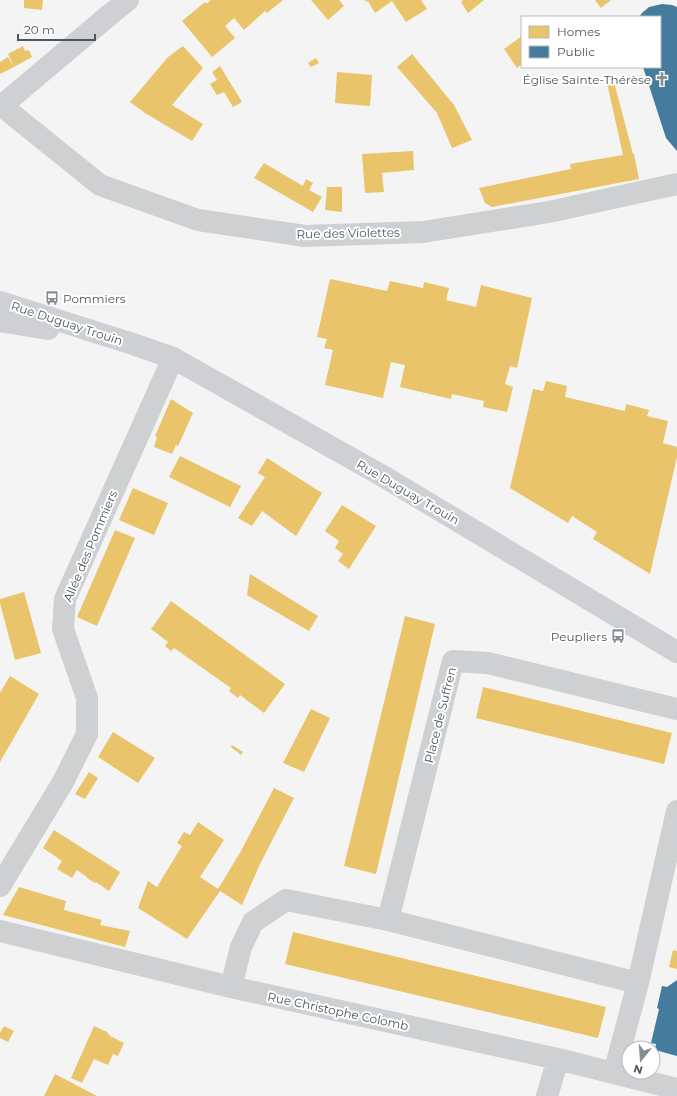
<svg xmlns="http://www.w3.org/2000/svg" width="677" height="1096" font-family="Montserrat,sans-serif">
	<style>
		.homes { fill: #e9c46a }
		.public { fill: #457b9d }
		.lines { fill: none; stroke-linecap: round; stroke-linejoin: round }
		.street { stroke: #ced0d2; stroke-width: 22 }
		.secondary { stroke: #ced0d4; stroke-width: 22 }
		.labels { text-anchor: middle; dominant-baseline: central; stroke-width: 4; stroke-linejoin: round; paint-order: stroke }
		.poi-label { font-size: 12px; fill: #4a5661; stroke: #fff; text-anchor: end }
		.street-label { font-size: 12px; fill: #4a5661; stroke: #fff }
	</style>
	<rect width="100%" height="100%" fill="#f4f4f4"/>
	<path class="homes" d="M24,0H43L42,10L24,8Z
		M211,0H283L267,13L265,11L244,30L234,18L225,26L235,38L212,57L182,21L205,2L206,4Z
		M311,0H339L344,6L328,20Z
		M365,0H421L427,9L406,22L392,1L375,13L368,1L366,2Z
		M463,0H484L468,13L461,2Z
		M595,0H611L601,8Z
		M522,36V64L517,68L504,49Z
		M23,46L25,51L29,50L32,57L14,67L8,54Z
		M183,46L203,68L172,105L203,124L192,141L145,113L130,102L168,57Z
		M412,54L454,105L472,140L452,148L437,113L397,67Z
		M8,57L14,67L0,74V62Z
		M316,58L319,63L311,67L308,63Z
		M220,66L242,102L233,107L224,92L217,95L210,84L217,80L212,72Z
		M337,72L372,75L370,106L335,103Z
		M614,82L633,154H634L639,179L492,207L485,203L479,188L571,169L570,164L623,155L607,83Z
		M413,151L414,170L382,173L384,192L365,193L362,154Z
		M264,163L303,186L306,179L313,183L309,190L322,197L313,212L254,178Z
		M327,187H342V212L325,210Z
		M330,279L387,291L390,281L423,288L424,282L449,288L446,300L476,307L481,285L532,298L517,368L510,366L505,384L513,387L507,412L483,407L484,401L452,394L451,399L400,387L405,365L391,362L383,398L325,385L333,350L324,348L327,339L317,337Z
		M546,381L567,386L565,397L625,411L626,404L649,410L647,416L668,421L663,443L677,447V457L650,574L593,539L597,532L572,516L568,523L510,488L533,389L543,391Z
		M171,399L193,413L178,446L176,445L172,454L154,447L157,437L155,436Z
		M180,456L241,486L230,507L169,477Z
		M267,458L322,493L296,536L262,511L252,526L238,518L265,477L258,473Z
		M133,488L168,503L154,535L119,520Z
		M342,505L376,526L349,569L338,561L343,554L335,548L339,541L325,531Z
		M115,530L135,538L97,626L77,617Z
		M250,574L318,616L309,631L247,595Z
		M24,592L41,653L15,660L0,603V599Z
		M171,601L285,684L264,713L240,695L238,698L229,691L231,688L174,648L171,651L165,646L168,642L151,629Z
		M405,616L435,624L376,874L344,866Z
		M10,676L39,694L0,762V693Z
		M483,687L672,733L664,764L476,718Z
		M311,709L330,718L304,772L283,763Z
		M113,732L155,758L138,783L98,757Z
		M232,745L243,752L241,755L231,747Z
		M89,772L98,778L85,799L75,794Z
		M274,788L294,798L261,862L242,905L220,891L187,939L138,908L148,881L157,887L182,846L177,843L184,832L190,835L198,822L224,840L200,877L218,889L241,851Z
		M54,830L120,872L109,891L96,882L95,883L87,878V877L77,870L72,878L57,869L62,861L43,848Z
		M19,887L66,901L64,910L102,920L100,925L130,931L125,947L3,915Z
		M293,932L606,1007L598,1038L285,964Z
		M673,950L677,951V969L669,967Z
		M4,1026L14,1031L8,1042L0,1038V1033Z
		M94,1026L107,1032L110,1036L124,1043L118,1056L113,1054L108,1065L94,1059L82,1083L71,1078Z
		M55,1074L97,1096H44Z"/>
	<path class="public" d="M662,4L672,5L677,7V151L666,138L643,67H660V17H639L642,13L649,7Z
		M677,980V1056L655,1050L656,1044L651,1043L659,1009L657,1008L662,986L667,987Z"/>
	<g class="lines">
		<path class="street" d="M2,106L100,185L198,220L305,236L423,232L549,212L677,184
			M677,709L488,663L453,661L388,920L638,983L677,811
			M0,886L63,782L87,734V698L63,629L65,599L173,358
			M0,931L231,987L558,1059L677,1089
			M231,987L241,947L253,922L286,900L388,920
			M614,1073L638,983
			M547,1096L558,1059"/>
		<path class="secondary" d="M0,107L107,17L128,0
			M0,302L133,344L173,358L381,475L677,652
			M0,321L48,329"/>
	</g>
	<defs>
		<symbol id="church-bare" viewBox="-9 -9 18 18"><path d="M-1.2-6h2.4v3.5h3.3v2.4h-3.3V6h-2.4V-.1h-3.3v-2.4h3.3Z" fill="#868d94" stroke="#fff" stroke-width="2.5" paint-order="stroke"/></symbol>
		<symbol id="bus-bare" viewBox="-9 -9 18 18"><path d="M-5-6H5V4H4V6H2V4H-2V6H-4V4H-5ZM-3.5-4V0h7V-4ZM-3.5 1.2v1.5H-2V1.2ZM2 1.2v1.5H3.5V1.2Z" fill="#868d94" stroke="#fff" stroke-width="2.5" paint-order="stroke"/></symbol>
	</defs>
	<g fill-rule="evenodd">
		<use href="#church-bare" x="652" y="69" width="20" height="20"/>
		<use href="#bus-bare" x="42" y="288" width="20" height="20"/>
		<use href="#bus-bare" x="608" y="626" width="20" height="20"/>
	</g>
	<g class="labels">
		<g class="poi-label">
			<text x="651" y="79">Église Sainte-Thérèse</text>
			<text x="63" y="298" text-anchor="start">Pommiers</text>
			<text x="607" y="636">Peupliers</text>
		</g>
		<g class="street-label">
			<text transform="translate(348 233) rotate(-1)">Rue des Violettes</text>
			<text transform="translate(67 323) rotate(18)">Rue Duguay Trouin</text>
			<text transform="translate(408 492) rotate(30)">Rue Duguay Trouin</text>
			<text transform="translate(90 546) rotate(-67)">Allée des Pommiers</text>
			<text transform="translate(440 715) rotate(-76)">Place de Suffren</text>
			<text transform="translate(338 1011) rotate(12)">Rue Christophe Colomb</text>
		</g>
	</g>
	<rect x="521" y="16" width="140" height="52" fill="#ffffff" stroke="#b7bbc0"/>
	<rect x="529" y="26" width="20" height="12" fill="#e9c46a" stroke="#b7bbc0"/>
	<text x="557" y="36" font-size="12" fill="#4a5661">Homes</text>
	<rect x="529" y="46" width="20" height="12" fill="#457b9d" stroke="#b7bbc0"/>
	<text x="557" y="56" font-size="12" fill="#4a5661">Public</text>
	<g transform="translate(641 1060) rotate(197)"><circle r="19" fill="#ffffff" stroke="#b7bbc0"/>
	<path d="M0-3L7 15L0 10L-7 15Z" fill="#868d94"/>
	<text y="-6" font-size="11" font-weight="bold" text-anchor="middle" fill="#4a5661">N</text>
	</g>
	<path d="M18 34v6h77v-6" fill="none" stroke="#4a5661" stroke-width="2"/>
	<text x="24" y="34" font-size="12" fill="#4a5661" stroke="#ffffff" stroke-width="3" paint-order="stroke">20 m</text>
</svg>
